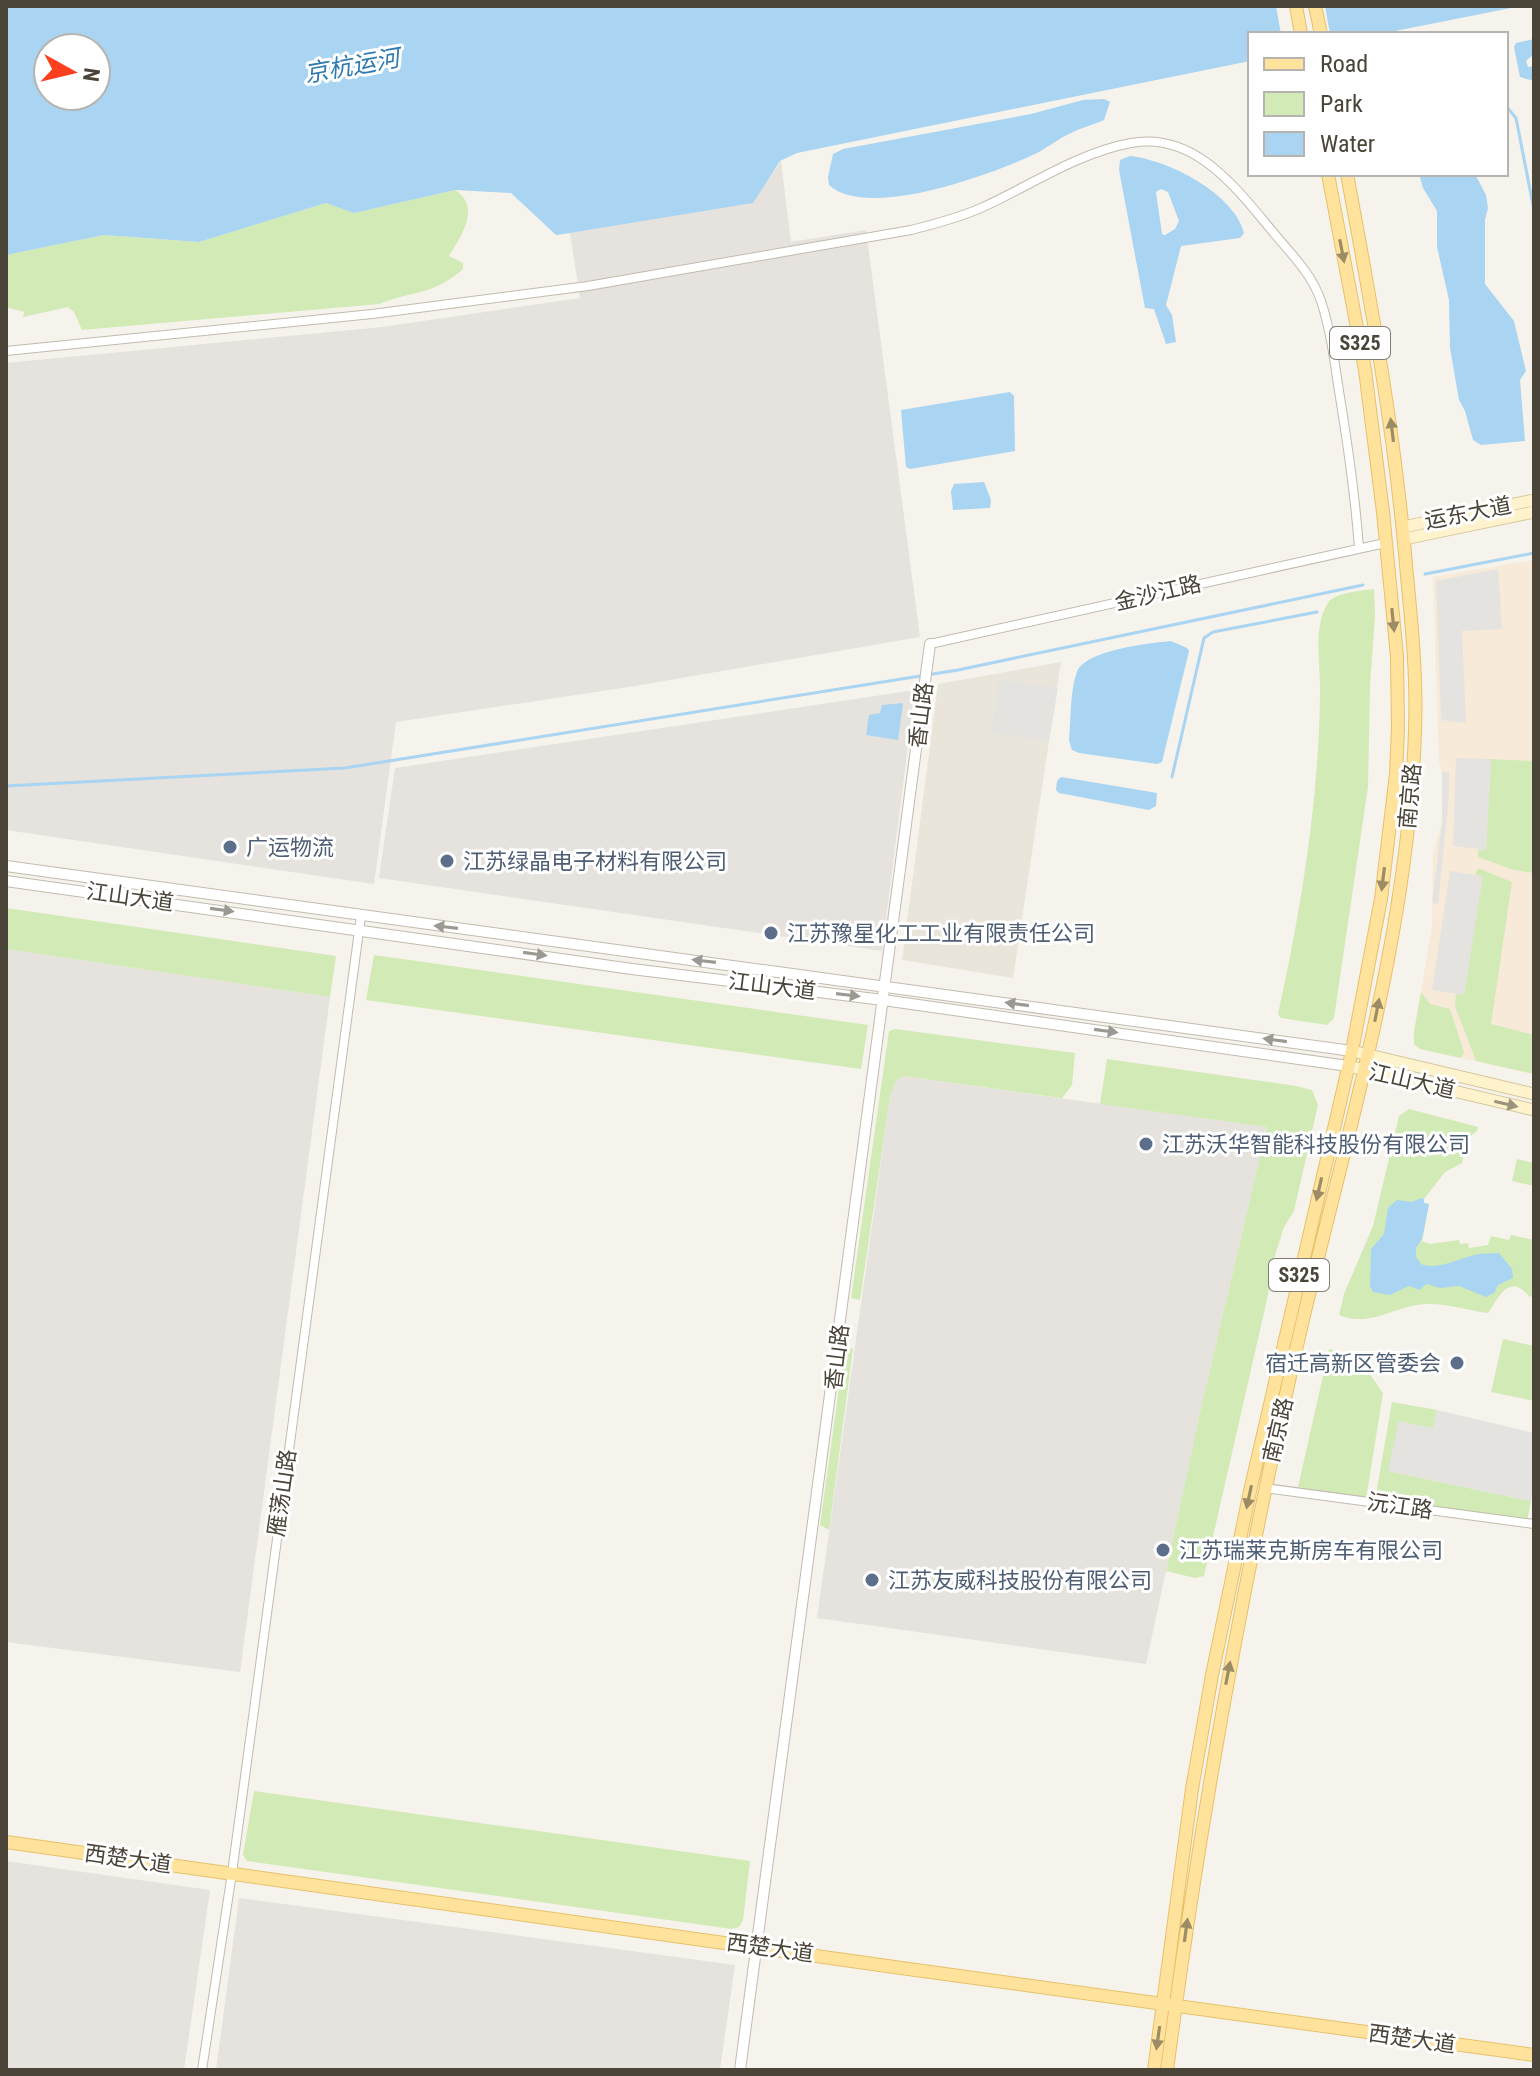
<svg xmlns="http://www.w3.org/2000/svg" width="1540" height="2076" font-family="'Roboto Condensed','Noto Sans SC',sans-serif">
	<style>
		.residential { fill: #eae5da }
		.commercial { fill: #f7ead8 }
		.industrial { fill: #e6e2dd }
		.green { fill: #d2eab5 }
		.parking { fill: #e5e3e0 }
		.water { fill: #a9d4f2; fill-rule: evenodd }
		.pier { fill: #f6f3ec }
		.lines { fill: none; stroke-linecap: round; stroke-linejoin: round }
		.stream { stroke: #a9d4f2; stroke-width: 3 }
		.minor-casing { stroke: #c2bbae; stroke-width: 10 }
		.tertiary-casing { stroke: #c2bbae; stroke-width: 12 }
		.secondary-casing { stroke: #d6c79b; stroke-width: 13 }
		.primary-casing { stroke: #e6c16a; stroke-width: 14 }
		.minor { stroke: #fff; stroke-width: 8 }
		.tertiary { stroke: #fff; stroke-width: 10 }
		.secondary { stroke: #fff3cd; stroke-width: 11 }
		.primary { stroke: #ffe39c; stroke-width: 12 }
		.oneway { fill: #9c8c66 }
		.oneway2 { fill: #9c9892 }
		.oneway3 { fill: #9c937c }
		.service-dot { fill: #5c6f8a; stroke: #fff; stroke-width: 3 }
		.labels { text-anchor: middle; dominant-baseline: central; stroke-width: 6; stroke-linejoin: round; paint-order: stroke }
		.shield { fill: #fff; stroke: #817c74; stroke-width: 2 }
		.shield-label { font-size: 20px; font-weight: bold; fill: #4b4439 }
		.street-label { font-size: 22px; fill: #4b4439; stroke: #fff }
		.service-label { font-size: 22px; fill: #4e5e75; stroke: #fff; text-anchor: start }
		.water-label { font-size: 24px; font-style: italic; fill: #2e7ab2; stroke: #fff }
	</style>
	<rect width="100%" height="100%" fill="#f6f3ec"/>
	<path class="residential" d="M1061,662L1013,978L902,960L938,684Z"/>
	<path class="commercial" d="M1534,560V1074L1420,1049L1413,1039L1432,926L1433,853L1442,823L1444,783L1439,762L1433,577Z"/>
	<path class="industrial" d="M781,161L791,242L866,230L920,637L635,686L396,722L374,884L6,830V363L382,327L580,298L570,233L752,203Z
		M915,690L882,951L379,878L395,768Z
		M6,949L330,997L240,1672L6,1642Z
		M902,1076L1267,1127L1201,1408L1146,1664L817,1618L890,1097L896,1081Z
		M6,1861L210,1890L184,2070H6Z
		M239,1898L735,1965L720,2070H216Z"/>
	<path class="green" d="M455,190C482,207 461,236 449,256L463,263V269C432,296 414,290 379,304L82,330L74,312L68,307L23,317L24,312L6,307V255L104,235L199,242L326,203L354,213Z
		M1374,589L1375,616L1370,686L1368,787L1334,1018L1327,1025L1281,1018L1278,1014C1301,910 1319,800 1320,693C1321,666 1312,628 1328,603C1335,592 1361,591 1374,589Z
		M1491,759L1534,761V873L1514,870L1478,857V849L1486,850Z
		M1478,868L1512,882L1491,1024L1534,1035V1074L1476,1061L1455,1006L1456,993L1464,994L1482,877L1475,875Z
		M6,908L336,956L330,997L6,949Z
		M374,955L868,1025L861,1069L366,1000Z
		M1421,992L1430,1004L1450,1009L1464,1052L1461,1058L1420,1049L1414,1044V1032Z
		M895,1029L1075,1053L1072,1085L1062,1098L903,1076L896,1081L890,1097L860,1300L851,1298L889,1031Z
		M1107,1059L1296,1086L1312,1090L1318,1105L1294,1211L1284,1227L1271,1268L1268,1295L1204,1576L1195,1578L1166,1571L1201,1408L1267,1127L1100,1104Z
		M1409,1109L1478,1127L1477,1131L1467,1139L1462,1163L1445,1172L1424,1199V1203L1429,1204L1422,1241L1430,1244L1459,1240L1460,1244L1468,1243L1469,1248L1488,1245L1491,1236L1509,1240L1511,1235L1534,1240V1295L1530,1297C1509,1272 1499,1297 1488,1313C1467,1310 1446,1303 1425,1304C1394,1306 1370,1328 1339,1315L1344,1294L1373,1226L1399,1116Z
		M1517,1159L1534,1163V1186L1512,1181Z
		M1503,1339L1534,1346V1401L1491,1392Z
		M853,1348L850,1372L829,1530L820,1525L844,1352Z
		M1329,1349L1358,1357L1383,1393L1366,1499L1298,1487Z
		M1392,1402L1437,1410L1433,1429L1388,1471L1531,1501L1527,1521L1375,1500Z
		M254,1791L750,1861L743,1920L739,1927L732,1929L247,1861L243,1855Z"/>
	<path class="parking" d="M1498,569L1502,629L1462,631L1466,723L1441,720L1436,581Z
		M999,680L1058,688L1049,741L992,733Z
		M1456,758L1491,759L1486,850L1453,846Z
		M1442,772H1449V795L1438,904L1432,903L1442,823Z
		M1450,871L1483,876L1464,995L1432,990Z
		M1437,1410L1534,1433V1488L1531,1501L1388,1471L1399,1421L1433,1428Z"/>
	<path class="water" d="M6,6H1521L1380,34H1250V61L797,153L780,161L753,203L570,233L556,235L511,193L455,190L354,213L326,203L199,242L104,235L6,255ZM48,48H96V96H48Z
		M1534,39V54L1526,61L1528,67L1534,66V81L1520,77L1514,47L1516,43Z
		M1104,99L1110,102L1104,120C1093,125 1080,128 1069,134C1058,139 1048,147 1037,153C996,173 868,221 829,185L828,177L833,154L843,149L1031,114L1083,100Z
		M1130,156C1168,160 1234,193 1244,233L1240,238L1181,246L1166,305L1172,315L1176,342L1166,344L1154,309L1145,308L1119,170L1120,160ZM1161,189L1168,192L1179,221L1175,229L1165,235L1162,234L1156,192Z
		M1419,174H1475L1486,195L1488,208L1485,220V284L1514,321L1526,371L1520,380L1525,441L1481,445L1473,440L1465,411L1459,400L1450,348L1449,300L1437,247V211L1423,188Z
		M1010,392L1014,396L1015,451L910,469L906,467L901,410Z
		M984,482L991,500L990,508L953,510L951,491L954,484Z
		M1171,641L1187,648L1189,651L1162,762L1157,764L1079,753L1072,750L1069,741C1071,721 1070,690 1077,672C1085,650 1150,643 1171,641Z
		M903,703L898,740L866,735L869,715L880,713L882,705Z
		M1061,777L1157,793L1156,806L1149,810L1059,793L1056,790L1057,781Z
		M1421,1198L1424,1199V1203L1429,1204L1422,1239L1416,1248V1257L1421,1264C1439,1271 1461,1257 1479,1254C1485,1253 1492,1254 1499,1253L1512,1269L1513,1278L1498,1285L1494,1293L1486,1297L1459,1286L1440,1288L1426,1284L1420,1290L1409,1286L1390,1295L1373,1292L1370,1286L1371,1249L1384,1234L1388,1208L1397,1200L1412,1202Z"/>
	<path class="pier" d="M1276,6H1325L1330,34H1281Z"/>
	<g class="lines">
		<path class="stream" d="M1506,106L1516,118L1534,210
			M1425,574L1534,553
			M1172,777L1204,638L1213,632L1317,612
			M6,786L345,768L958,670L1363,585"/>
		<defs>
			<path id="minor" d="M6,351L372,314L588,286L911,230C935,224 958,218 981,208C1030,186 1077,153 1131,143C1195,131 1237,189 1273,232C1291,254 1312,274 1321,301C1330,328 1334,357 1338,385C1347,439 1355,493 1359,548
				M930,644L1385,543
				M1265,1488L1534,1524
				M202,2070L232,1873L361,916"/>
			<path id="tertiary" d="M6,866L1352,1051
				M6,881L632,969L883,1000L1348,1066
				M740,2070L930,644"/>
			<path id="secondary" d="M1403,527L1534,500
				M1404,539L1534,512
				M1352,1051L1534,1094
				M1348,1066L1534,1110"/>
			<path id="primary" d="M1296,6L1301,34
				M1315,6L1321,34
				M6,1842C516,1911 1024,1988 1534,2055
				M1154,2070L1192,1789L1212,1675L1250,1491L1352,1051L1381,899L1396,774L1398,728L1397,656L1383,512L1365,370L1328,174
				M1167,2070C1200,1820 1244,1573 1301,1328C1347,1131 1409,934 1415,730C1417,678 1412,627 1407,576C1396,440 1372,308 1347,174"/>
		</defs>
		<use href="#minor" class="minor-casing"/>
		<use href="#tertiary" class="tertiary-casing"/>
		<use href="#secondary" class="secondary-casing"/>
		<use href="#primary" class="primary-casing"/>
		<use href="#minor" class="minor"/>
		<use href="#tertiary" class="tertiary"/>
		<use href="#secondary" class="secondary"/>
		<use href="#primary" class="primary"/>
	</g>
	<defs><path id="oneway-solid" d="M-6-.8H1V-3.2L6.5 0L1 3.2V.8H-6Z" transform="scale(2)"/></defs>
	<g class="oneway">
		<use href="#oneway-solid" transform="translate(1342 251) rotate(79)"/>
		<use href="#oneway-solid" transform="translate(1392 430) rotate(-97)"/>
		<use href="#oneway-solid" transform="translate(1393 620) rotate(84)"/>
		<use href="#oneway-solid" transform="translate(1383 879) rotate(97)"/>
		<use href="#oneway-solid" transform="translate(1377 1010) rotate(-79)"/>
		<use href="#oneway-solid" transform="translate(1319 1189) rotate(103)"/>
		<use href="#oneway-solid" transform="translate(1249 1497) rotate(102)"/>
		<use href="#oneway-solid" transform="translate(1228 1673) rotate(-79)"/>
		<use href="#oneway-solid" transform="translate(1186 1930) rotate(-82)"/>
		<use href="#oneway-solid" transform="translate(1158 2038) rotate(98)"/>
	</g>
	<g class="oneway2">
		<use href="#oneway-solid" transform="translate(222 910) rotate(8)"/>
		<use href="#oneway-solid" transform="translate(446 927) rotate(-173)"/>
		<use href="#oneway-solid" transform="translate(535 954) rotate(8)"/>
		<use href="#oneway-solid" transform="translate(704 961) rotate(-173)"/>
		<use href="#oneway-solid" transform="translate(848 995) rotate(7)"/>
		<use href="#oneway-solid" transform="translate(1017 1004) rotate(-172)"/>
		<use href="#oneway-solid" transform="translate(1106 1031) rotate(8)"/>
		<use href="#oneway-solid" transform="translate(1275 1040) rotate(-172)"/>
	</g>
	<use class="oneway3" href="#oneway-solid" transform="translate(1506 1104) rotate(13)"/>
	<g class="service-dot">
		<circle cx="230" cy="847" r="8"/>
		<circle cx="447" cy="861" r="8"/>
		<circle cx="771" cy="933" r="8"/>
		<circle cx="1146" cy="1144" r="8"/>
		<circle cx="1457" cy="1363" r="8"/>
		<circle cx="1163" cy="1550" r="8"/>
		<circle cx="872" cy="1580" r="8"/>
	</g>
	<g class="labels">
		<g class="shield">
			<rect x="1330" y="327" width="60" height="32" rx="6"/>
			<rect x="1269" y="1259" width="60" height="32" rx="6"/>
		</g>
		<g class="shield-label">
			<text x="1360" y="343">S325</text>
			<text x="1299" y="1275">S325</text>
		</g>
		<g class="street-label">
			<text transform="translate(1468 513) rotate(-11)">运东大道</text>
			<text transform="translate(1158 593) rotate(-13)">金沙江路</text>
			<text transform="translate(921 715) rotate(-83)">香山路</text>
			<text transform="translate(1410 796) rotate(-85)">南京路</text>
			<text transform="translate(130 897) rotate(8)">江山大道</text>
			<text transform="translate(772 986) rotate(7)">江山大道</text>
			<text transform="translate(1412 1081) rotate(13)">江山大道</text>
			<text transform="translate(837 1357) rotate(-83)">香山路</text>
			<text transform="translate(1278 1430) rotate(-77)">南京路</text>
			<text transform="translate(282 1493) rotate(-82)">雁荡山路</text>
			<text transform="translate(1400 1506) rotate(8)">沅江路</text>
			<text transform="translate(128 1859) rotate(8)">西楚大道</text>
			<text transform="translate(770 1948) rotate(8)">西楚大道</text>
			<text transform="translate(1412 2039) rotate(8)">西楚大道</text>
		</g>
		<g class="service-label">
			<text x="246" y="847">广运物流</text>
			<text x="463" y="861">江苏绿晶电子材料有限公司</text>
			<text x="787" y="933">江苏豫星化工工业有限责任公司</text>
			<text x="1162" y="1144">江苏沃华智能科技股份有限公司</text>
			<text x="1441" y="1363" text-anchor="end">宿迁高新区管委会</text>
			<text x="1179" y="1550">江苏瑞莱克斯房车有限公司</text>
			<text x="888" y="1580">江苏友威科技股份有限公司</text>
		</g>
		<g class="water-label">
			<text transform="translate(352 66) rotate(-10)">京杭运河</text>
		</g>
	</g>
	<rect width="1540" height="2076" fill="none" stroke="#4b4439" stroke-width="16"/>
	<rect x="1248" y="32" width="260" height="144" fill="#ffffff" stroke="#b7b4b0" stroke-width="2"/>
	<rect x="1264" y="58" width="40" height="12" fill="#ffe39c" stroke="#b7b4b0" stroke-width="2"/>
	<text x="1320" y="72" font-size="24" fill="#4b4439">Road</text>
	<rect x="1264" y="92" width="40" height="24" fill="#d2eab5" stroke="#b7b4b0" stroke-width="2"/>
	<text x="1320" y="112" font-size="24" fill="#4b4439">Park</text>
	<rect x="1264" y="132" width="40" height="24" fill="#a9d4f2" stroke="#b7b4b0" stroke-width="2"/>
	<text x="1320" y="152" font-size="24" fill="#4b4439">Water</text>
	<g transform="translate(72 72) rotate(98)"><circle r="38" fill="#ffffff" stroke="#b7b4b0" stroke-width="2"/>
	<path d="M0-6L14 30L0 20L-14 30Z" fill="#fc3f1d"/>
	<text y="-12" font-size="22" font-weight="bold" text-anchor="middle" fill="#4b4439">N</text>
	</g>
</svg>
